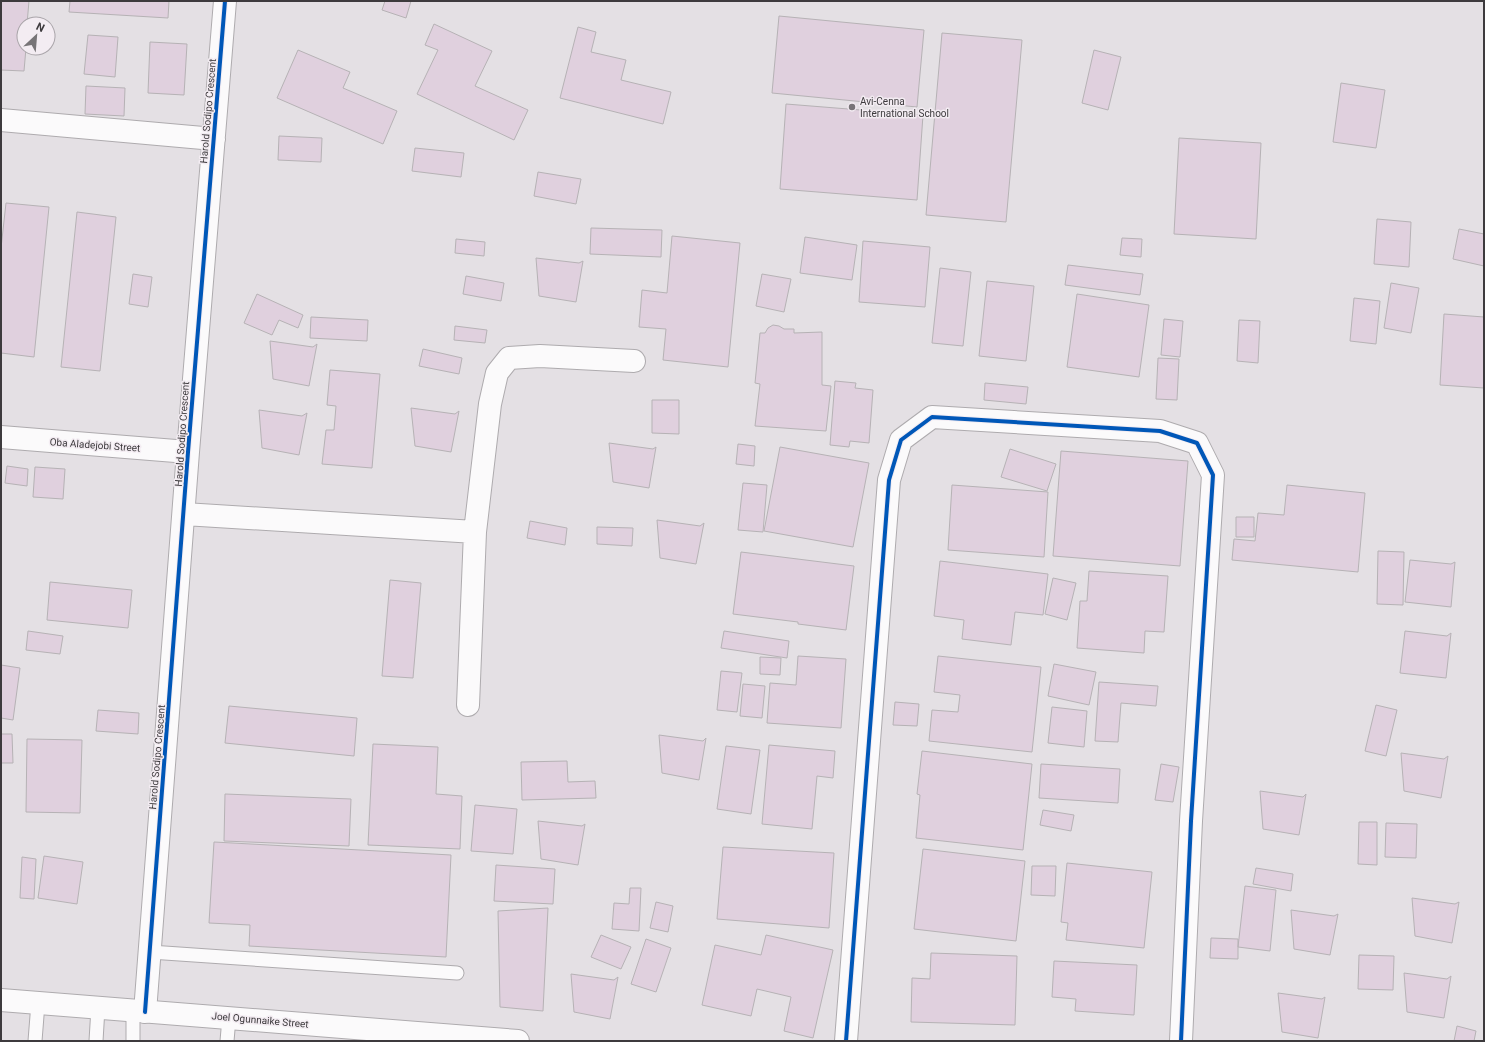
<svg xmlns="http://www.w3.org/2000/svg" width="1485" height="1042" font-family="Roboto,sans-serif">
	<style>
		.building { fill: #e0d0de; stroke: #b6b2b5 }
		.lines { fill: none; stroke-linecap: round; stroke-linejoin: round }
		.lane-casing { stroke: #aeabae; stroke-width: 15 }
		.street-casing { stroke: #aeabae; stroke-width: 24 }
		.secondary-casing { stroke: #aeabae; stroke-width: 24 }
		.lane { stroke: #fbfafb; stroke-width: 13 }
		.street { stroke: #fbfafb; stroke-width: 22 }
		.secondary { stroke: #fbfafb; stroke-width: 22 }
		.cycleway-casing { stroke: #f3ecf2; stroke-width: 6 }
		.cycleway { stroke: #0057b8; stroke-width: 4 }
		.poi-dot { fill: #777477; stroke: #f3ecf2; stroke-width: 1.5 }
		.labels { text-anchor: middle; dominant-baseline: central; stroke-width: 3; stroke-linejoin: round; paint-order: stroke }
		.poi-label { font-size: 10px; fill: #3d3a3d; stroke: #f3ecf2; text-anchor: start }
		.street-label { font-size: 10px; fill: #3d3a3d; stroke: #f3ecf2 }
	</style>
	<rect width="100%" height="100%" fill="#e4e0e4"/>
	<path class="building" d="M1,1H29L27,24H24V48H26L24,71L1,70Z
		M70,1H169L168,18L69,12Z
		M385,1H411L406,18L382,10Z
		M779,16L924,30L917,107L772,93Z
		M434,24L492,51L475,86L528,110L514,140L417,94L438,50L425,45Z
		M578,27L596,32L591,52L626,60L621,80L671,92L663,124L560,98Z
		M942,33L1022,40L1006,222L926,215Z
		M88,35L118,37L115,77L84,74Z
		M150,42L187,44L184,95L148,93Z
		M298,50L350,72L343,88L397,111L383,144L277,98Z
		M1094,50L1121,57L1108,110L1082,103Z
		M1341,83L1385,90L1376,148L1333,142Z
		M86,86L125,88L124,116L85,114Z
		M786,104L923,115L917,200L780,189Z
		M279,136L322,138L321,162L278,160Z
		M1179,138L1261,143L1256,239L1174,234Z
		M415,148L464,153L461,177L412,171Z
		M538,172L581,179L576,204L534,196Z
		M6,203L49,207L34,357L1,353V248Z
		M77,212L116,217L100,371L61,367Z
		M1377,219L1411,222L1409,267L1374,264Z
		M591,228L662,230L661,257L590,254Z
		M1459,229L1484,234V266L1453,259Z
		M672,236L740,243L728,367L663,360L666,329L639,327L642,290L667,293Z
		M805,237L857,245L852,280L800,273Z
		M1122,238L1142,239L1141,257L1120,255Z
		M456,239L485,242L484,256L455,253Z
		M863,241L930,247L925,307L859,302Z
		M536,258L579,263L583,261L576,302L539,296Z
		M1068,265L1143,274L1140,295L1065,285Z
		M940,268L971,272L963,346L932,343Z
		M133,274L152,277L148,307L129,304Z
		M762,274L791,279L784,312L756,306Z
		M466,276L504,283L501,301L463,294Z
		M987,281L1034,286L1026,361L979,356Z
		M1391,283L1419,288L1411,333L1384,328Z
		M257,294L303,315L298,328L279,320L272,335L244,323Z
		M1077,294L1149,305L1139,377L1067,367Z
		M1354,298L1380,301L1376,344L1350,341Z
		M1444,314L1484,317V388L1440,385Z
		M311,317L368,320L367,341L310,338Z
		M1164,319L1183,321L1180,357L1161,355Z
		M1239,320L1260,321L1258,363L1237,361Z
		M773,325L779,326L784,329H794V333L822,332V385L831,386L826,431L755,426L760,384L755,383L760,333H765L768,328Z
		M455,326L487,330L485,343L454,340Z
		M270,341L313,347L317,344L309,386L273,379Z
		M423,349L462,358L459,374L419,366Z
		M1158,358L1179,359L1177,400L1156,399Z
		M330,370L380,374L372,468L322,464L326,430H334L336,406L327,405Z
		M835,381L856,383L855,388L873,390L869,443L850,441L849,447L830,445Z
		M985,383L1028,387L1026,404L984,400Z
		M652,400H679V434L652,433Z
		M411,408L455,414L459,411L451,452L415,446Z
		M259,410L302,416L307,413L299,455L262,448Z
		M609,443L653,449L656,447L649,488L613,482Z
		M738,444L755,446L754,466L736,464Z
		M780,447L869,463L853,547L764,531Z
		M1010,449L1056,464L1047,491L1001,477Z
		M1061,451L1188,461L1180,566L1053,556Z
		M7,466L28,469L27,486L5,483Z
		M35,467L65,469L63,499L33,497Z
		M743,483L767,485L763,532L738,530Z
		M952,485L1048,492L1044,557L948,550Z
		M1287,485L1365,493L1358,572L1232,560L1234,539L1255,541L1258,513L1284,515Z
		M1236,517H1254V537H1236Z
		M657,520L700,526L704,523L696,564L660,558Z
		M530,521L567,528L565,545L527,538Z
		M597,527L633,528L632,546L597,544Z
		M1378,551L1404,552L1403,605L1377,604Z
		M741,552L854,566L846,630L798,624V622L733,614Z
		M1410,560L1451,564L1455,562L1451,607L1405,602Z
		M940,561L1048,574L1043,615L1015,612L1011,645L962,639L964,620L934,616Z
		M1089,571L1168,576L1164,632L1145,631L1144,653L1077,648L1080,601H1087Z
		M1053,578L1076,583L1067,620L1045,614Z
		M390,580L421,583L413,678L382,676Z
		M50,582L132,590L128,628L47,620Z
		M28,631L63,636L60,654L26,650Z
		M724,631L789,641L787,658L721,648Z
		M1405,631L1447,636L1451,633L1446,678L1400,673Z
		M798,656L846,659L841,728L767,723L770,683L796,685Z
		M938,656L1041,667L1032,752L929,741L932,710L958,712L960,695L934,692Z
		M760,657L781,658L780,675L760,674Z
		M1054,664L1096,672L1089,705L1048,696Z
		M1,665L20,668L13,720L1,718Z
		M721,671L742,673L737,712L717,710Z
		M1099,682L1158,686L1156,706L1121,703L1118,742L1095,741Z
		M743,684L765,686L762,718L740,716Z
		M895,702L919,704L917,726L893,725Z
		M1376,705L1397,710L1386,756L1365,751Z
		M229,706L357,718L354,756L225,743Z
		M1052,707L1087,711L1084,747L1048,743Z
		M98,710L139,713L138,734L96,731Z
		M1,734H12L13,763H1Z
		M659,735L703,741L706,738L699,780L662,773Z
		M27,739L82,740L80,813L26,812Z
		M373,744L438,747L436,794L462,796L460,849L368,845Z
		M769,745L835,751L833,778L817,776L812,829L762,824Z
		M726,746L760,750L751,814L717,809Z
		M922,751L1032,764L1023,850L916,838L920,795L917,794Z
		M1401,753L1444,759L1448,756L1441,798L1404,791Z
		M567,761L568,782L595,781L596,798L522,800L521,762Z
		M1041,764L1120,769L1118,803L1039,798Z
		M1161,764L1179,767L1173,802L1155,800Z
		M1260,791L1303,797L1306,794L1299,835L1263,829Z
		M225,794L351,799L349,846L224,841Z
		M475,805L517,809L513,854L471,851Z
		M1043,810L1074,815L1071,831L1040,825Z
		M538,821L582,826L585,824L578,865L541,859Z
		M1359,822H1377V865L1358,864Z
		M1386,823L1417,824L1416,858L1385,857Z
		M214,842L451,855L446,957L249,946L250,925L209,923Z
		M723,847L834,853L829,928L717,919Z
		M923,849L1025,861L1016,941L914,929Z
		M44,856L83,862L77,904L38,898Z
		M22,857L36,859L34,899L20,898Z
		M1067,863L1152,872L1144,948L1066,940L1068,923L1061,922Z
		M496,865L555,869L553,904L494,901Z
		M1032,866H1056L1055,896L1031,895Z
		M1256,868L1293,874L1291,891L1253,884Z
		M1245,886L1276,890L1270,951L1238,947Z
		M630,888H641L639,931L612,929L614,903L629,904Z
		M1412,898L1455,904L1459,902L1452,943L1415,936Z
		M656,902L673,906L668,932L650,928Z
		M548,908L543,1011L500,1007L498,911Z
		M1291,910L1334,916L1338,914L1330,955L1294,949Z
		M601,935L631,947L621,969L591,957Z
		M766,935L833,950L813,1038L784,1031L791,997L757,989L751,1016L702,1005L715,945L761,955Z
		M1211,938L1238,939V959L1210,958Z
		M646,939L671,948L656,992L631,984Z
		M931,953L1017,956L1015,1025L911,1022L912,978L930,979Z
		M1359,955L1394,956L1393,990L1358,989Z
		M1054,961L1137,965L1134,1015L1075,1011L1076,999L1052,997Z
		M1404,973L1447,979L1451,976L1444,1018L1407,1012Z
		M571,974L614,980L618,977L610,1019L574,1012Z
		M1278,993L1322,999L1325,997L1318,1038L1282,1032Z
		M1457,1026L1476,1031L1474,1041H1454Z"/>
	<g class="lines">
		<defs>
			<path id="lane" d="M150,952L457,973
				M133,1010V1041
				M35,1041L38,1003
				M96,1041L98,1008
				M227,1041L229,1018"/>
			<path id="street" d="M1,120L214,139
				M1,437L188,452
				M184,514L475,532
				M468,705L475,532L490,404L497,373L509,358L540,356L634,361
				M145,1012L188,452L225,1
				M846,1041L889,480L901,440L932,417L1160,431L1197,443L1213,475L1191,821L1181,1041"/>
			<path id="secondary" d="M1,1000L518,1041"/>
		</defs>
		<use href="#lane" class="lane-casing"/>
		<use href="#street" class="street-casing"/>
		<use href="#secondary" class="secondary-casing"/>
		<use href="#lane" class="lane"/>
		<use href="#street" class="street"/>
		<use href="#secondary" class="secondary"/>
		<defs>
			<path id="cycleway" d="M145,1012L188,452L225,1
				M846,1041L889,480L901,440L932,417L1160,431L1197,443L1213,475L1191,821L1181,1041"/>
		</defs>
		<use href="#cycleway" class="cycleway-casing"/>
		<use href="#cycleway" class="cycleway"/>
	</g>
	<circle class="poi-dot" cx="852" cy="107" r="4"/>
	<g class="labels">
		<g class="poi-label">
			<text x="860" y="101">Avi-Cenna<tspan x="860" dy="12">International School</tspan></text>
		</g>
		<g class="street-label">
			<text transform="translate(208 111) rotate(-85)">Harold Sodipo Crescent</text>
			<text transform="translate(182 434) rotate(-86)">Harold Sodipo Crescent</text>
			<text transform="translate(95 445) rotate(4)">Oba Aladejobi Street</text>
			<text transform="translate(157 757) rotate(-85)">Harold Sodipo Crescent</text>
			<text transform="translate(260 1020) rotate(5)">Joel Ogunnaike Street</text>
		</g>
	</g>
	<rect width="1485" height="1042" fill="none" stroke="#3d3a3d" stroke-width="4"/>
	<g transform="translate(36 36) rotate(26)"><circle r="19" fill="#f3ecf2" stroke="#aaa5aa"/>
	<path d="M0-3L7 15L0 10L-7 15Z" fill="#777477"/>
	<text y="-6" font-size="11" font-weight="bold" text-anchor="middle" fill="#3d3a3d">N</text>
	</g>
</svg>
